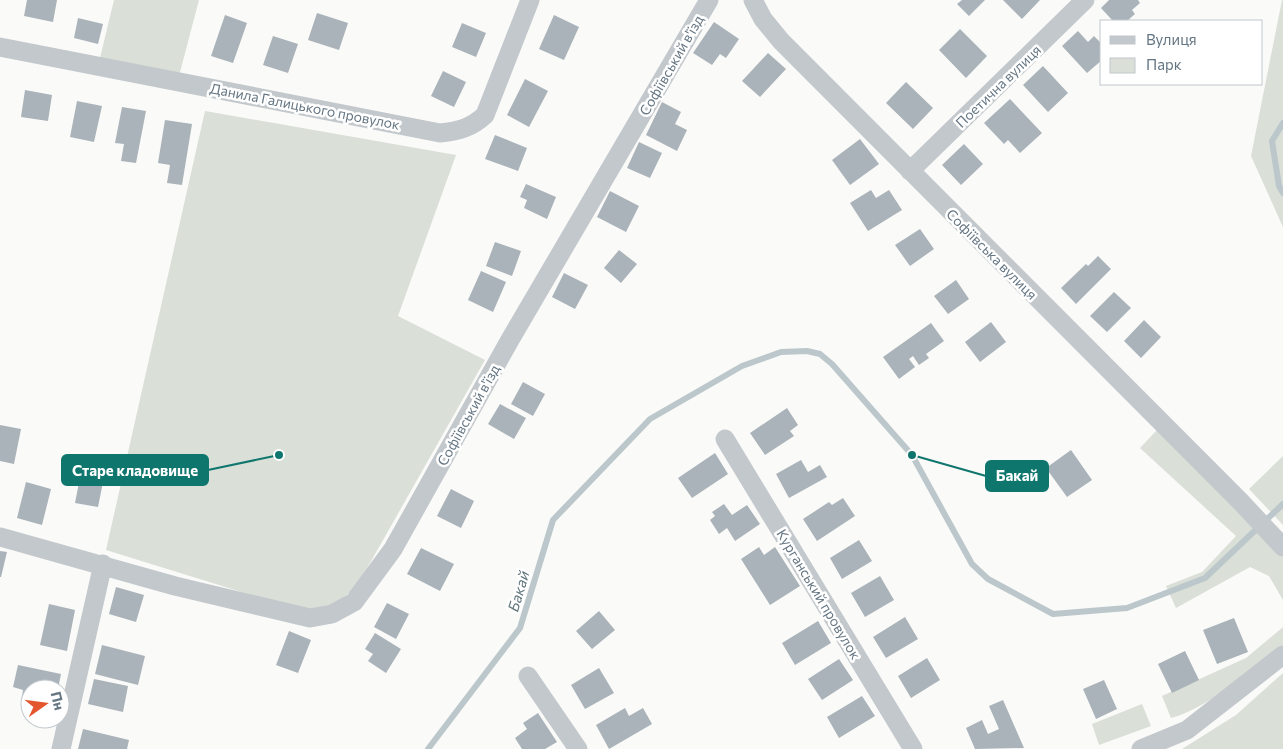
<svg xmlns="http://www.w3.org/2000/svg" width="1283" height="749" font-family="Commissioner,sans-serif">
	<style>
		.green { fill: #dadfd7 }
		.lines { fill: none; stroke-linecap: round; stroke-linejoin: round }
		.stream { stroke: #bbc7cb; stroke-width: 6 }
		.building { fill: #aab3b9 }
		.minor { stroke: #c3c8cc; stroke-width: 19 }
		.labels { text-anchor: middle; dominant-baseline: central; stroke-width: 5; stroke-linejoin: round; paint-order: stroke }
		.street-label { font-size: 14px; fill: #657683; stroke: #fff }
		.water-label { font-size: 15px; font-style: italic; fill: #60757c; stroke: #fff }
		.leader { fill: none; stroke: #0f766e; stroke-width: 2 }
		.callout-dot { fill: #0f766e; stroke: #fff; stroke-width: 2 }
		.callout { fill: #0f766e; stroke: #0f766e; stroke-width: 2 }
		.callout-label { font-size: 15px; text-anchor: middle; font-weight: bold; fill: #fff }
	</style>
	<rect width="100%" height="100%" fill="#fafaf8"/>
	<path class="green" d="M114,0H199L179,76L100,58Z
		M1282,0H1283V227L1251,156Z
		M205,111L456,155L398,316L485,360L357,586C332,608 327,611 293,608L106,550Z
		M1157,430L1281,554L1283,557V600L1269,576L1250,567L1176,608L1166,586L1202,572L1236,536L1140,448Z
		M1283,456V525L1249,489Z
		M1283,627V645C1255,669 1206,709 1171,718L1162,696L1246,658Z
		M1283,673V749H1182L1236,715Z
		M1142,704L1151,726L1099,745L1092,724Z"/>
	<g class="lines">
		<path class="stream" d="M1283,123L1272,141L1279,186L1283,193
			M428,749L520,628L553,520L650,419L742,366L781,352L807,351L820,354L832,364L912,455L972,564L988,579L1053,614L1127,608L1205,578L1283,504"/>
	</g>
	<path class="building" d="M27,0H57L53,22L24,16Z
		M962,0H985L969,16L957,4Z
		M1003,0H1040L1022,19Z
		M1109,0H1138L1140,3L1132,10L1135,14L1127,21H1113L1101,8Z
		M317,13L348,23L339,50L308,40Z
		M225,15L247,23L233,63L211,56Z
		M554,15L579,27L564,60L539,49Z
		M78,18L103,24L98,44L74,38Z
		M714,22L739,39L726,58L720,54L712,65L693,53Z
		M462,23L486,33L476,57L452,47Z
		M960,29L987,56L966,78L939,50Z
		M1078,31L1088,42L1094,36L1102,44V60L1087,73L1062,46Z
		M273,36L298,44L288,73L263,65Z
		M768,53L786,69L760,97L742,81Z
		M1043,66L1068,93L1048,112L1023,85Z
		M443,71L466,82L454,107L431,96Z
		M525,79L548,91L529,127L507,115Z
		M906,82L933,108L913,129L886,103Z
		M25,90L52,95L48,121L21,117Z
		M1010,99L1042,133L1020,153L1008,140L1004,144L984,123Z
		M77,101L102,106L94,142L70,137Z
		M662,102L681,112L675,124L687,130L677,151L646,135Z
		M122,107L146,111L136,163L121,161L124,144L115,143Z
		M165,120L192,124L182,185L167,183L170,165L158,163Z
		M495,135L527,148L518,171L485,159Z
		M860,139L879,164L850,185L832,160Z
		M639,142L662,153L650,178L627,168Z
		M964,144L983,164L961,185L942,165Z
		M526,184L556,197L547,219L524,208L527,200L520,197Z
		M871,190L876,198L889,190L902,210L868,231L850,203Z
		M610,191L639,206L626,232L597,217Z
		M920,229L934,249L910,266L895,245Z
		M495,242L521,251L512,276L486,266Z
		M619,250L637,264L621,283L604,268Z
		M1098,256L1111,269L1076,304L1061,288L1086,264L1088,266Z
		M481,271L506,282L493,312L468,300Z
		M564,273L588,285L575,309L552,297Z
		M956,280L969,299L948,314L934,296Z
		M1114,292L1131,308L1107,332L1090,316Z
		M1144,320L1161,337L1141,358L1124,341Z
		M991,322L1006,342L980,362L965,342Z
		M931,323L944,341L926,354L929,358L919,365L913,356L909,359L915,367L899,379L883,357Z
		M523,382L545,394L533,416L511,404Z
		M500,404L526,418L514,439L488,424Z
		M787,408L798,425L790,431L794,436L765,455L750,433Z
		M0,425L21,429L14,464L0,461Z
		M1071,450L1092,480L1067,497L1046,468Z
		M715,453L728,474L692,498L678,478Z
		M84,457L107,462L98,507L75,503Z
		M801,460L808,472L820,465L827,477L789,498L776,474Z
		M26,482L51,489L42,525L17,518Z
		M451,489L474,501L461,528L437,516Z
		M843,498L855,516L817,541L803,519L829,502L832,505Z
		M724,504L732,515L747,505L760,524L735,541L727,528L719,534L710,520L715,516L712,512Z
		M859,540L872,561L842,579L830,558Z
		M759,547L764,555L775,547L800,586L770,605L741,559Z
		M421,548L454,564L440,591L407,574Z
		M0,551L7,552L1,577H0Z
		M880,576L894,600L865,617L851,593Z
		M116,587L144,595L136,622L109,614Z
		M387,603L409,614L396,639L374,627Z
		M49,604L75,610L67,651L40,645Z
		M599,611L615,630L592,649L576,631Z
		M905,617L918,639L886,658L873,637Z
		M1234,618L1248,652L1217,664L1203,630Z
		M818,621L831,643L795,665L782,643Z
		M289,631L311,640L298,673L276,665Z
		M375,633L401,649L386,673L368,661L373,654L365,649Z
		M102,645L145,656L138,685L95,674Z
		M1185,651L1199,680L1172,693L1158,664Z
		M927,658L940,680L911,698L898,676Z
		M839,659L853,680L822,700L808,679Z
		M18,665L61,674L58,689H30V697L22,696L23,690L13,687Z
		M599,668L614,693L585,709L571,685Z
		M94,679L128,686L123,712L88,704Z
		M1104,680L1117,709L1096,719L1083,689Z
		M862,696L875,716L839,738L827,717Z
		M1003,700L1024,748L975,749L966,728L982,720L988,734L999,729L989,706Z
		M625,708L629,716L643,708L652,724L609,749L596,725Z
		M538,713L557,742L545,749H522L515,738L527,729L523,723Z
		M83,729L129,740L127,749H78Z"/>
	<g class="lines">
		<path class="minor" d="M753,0L763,19L781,41L1240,501L1283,547
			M0,47L440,133C459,131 471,128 485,115L530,0
			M910,171L1085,0
			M725,439L913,749
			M0,537L175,586L310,618L332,614L354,602L393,549L511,338L709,0
			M528,676L578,749
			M61,749L103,564
			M1141,749L1187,730L1283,655"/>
	</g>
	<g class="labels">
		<g class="street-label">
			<text transform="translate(671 65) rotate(-60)">Софіївський в'їзд</text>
			<text transform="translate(998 86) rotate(-44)">Поетична вулиця</text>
			<text transform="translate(305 106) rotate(11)">Данила Галицького провулок</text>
			<text transform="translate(992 254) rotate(45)">Софіївська вулиця</text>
			<text transform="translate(468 415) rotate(-61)">Софіївський в'їзд</text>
			<text transform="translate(819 594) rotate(59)">Курганський провулок</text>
		</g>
		<g class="water-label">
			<text transform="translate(518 591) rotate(-73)">Бакай</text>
		</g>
	</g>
	<path class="leader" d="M279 455L208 470M912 455L986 476"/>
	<g class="callout-dot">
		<circle cx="279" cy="455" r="5"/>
		<circle cx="912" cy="455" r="5"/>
	</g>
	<g class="callout">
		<rect x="62" y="455" width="146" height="30" rx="5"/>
		<rect x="986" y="461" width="62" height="30" rx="5"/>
	</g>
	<g class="callout-label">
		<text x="135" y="476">Старе кладовище</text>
		<text x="1017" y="481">Бакай</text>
	</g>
	<rect x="1100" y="20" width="162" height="65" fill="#ffffff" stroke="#c1c8cd"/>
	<rect x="1110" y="36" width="25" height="8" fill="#c3c8cc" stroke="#c1c8cd"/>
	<text x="1146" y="45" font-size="15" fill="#657683">Вулиця</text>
	<rect x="1110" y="58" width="25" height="15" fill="#dadfd7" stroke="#c1c8cd"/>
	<text x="1146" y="70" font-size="15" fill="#657683">Парк</text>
	<g transform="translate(45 704) rotate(76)"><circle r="24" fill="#ffffff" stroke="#c1c8cd"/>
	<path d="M0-4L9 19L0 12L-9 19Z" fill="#e4572e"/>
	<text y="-8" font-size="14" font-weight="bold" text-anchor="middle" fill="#657683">Пн</text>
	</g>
</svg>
